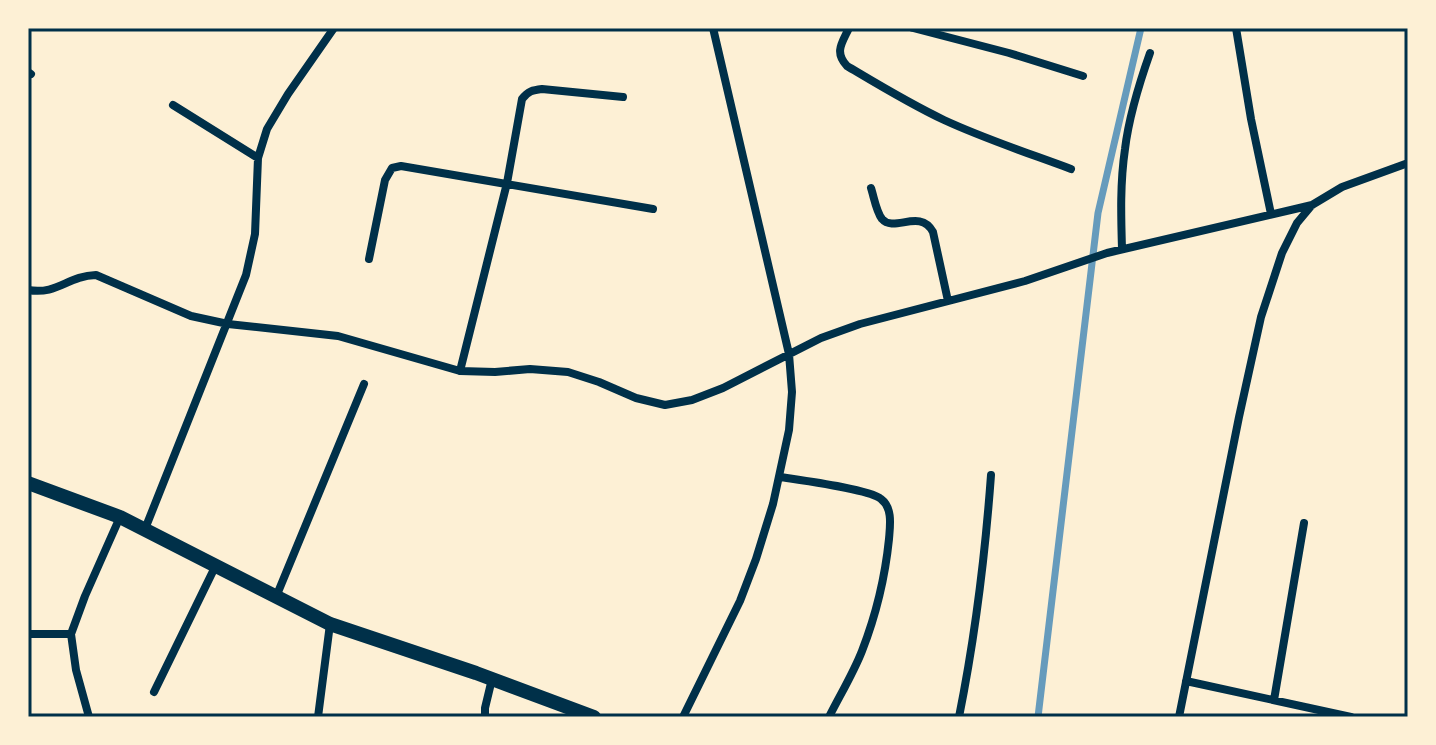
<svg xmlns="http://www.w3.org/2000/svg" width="1436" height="745" font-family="Karla,sans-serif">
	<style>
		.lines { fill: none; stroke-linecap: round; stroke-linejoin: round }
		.stream { stroke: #669bbc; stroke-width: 7 }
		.minor { stroke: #003049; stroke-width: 8 }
		.tertiary { stroke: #003049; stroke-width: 14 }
		.neatline { fill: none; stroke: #003049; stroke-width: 3 }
	</style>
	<rect width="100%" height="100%" fill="#fdf0d5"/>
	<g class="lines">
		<path class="stream" d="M1038,717L1098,213L1141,28"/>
		<path class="minor" d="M849,28C842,43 834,52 847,66C879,85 910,104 944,120C985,139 1028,153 1071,169
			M913,28L1009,53L1083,76
			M1236,28L1251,119L1271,214
			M28,72L31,74
			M173,105L258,158
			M871,188C874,197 876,211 882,219C894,233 920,208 933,232L948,301
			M1122,249C1121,216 1120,183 1125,149C1129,116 1139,84 1150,53
			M369,259L385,180L392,168L401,166L653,209
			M28,290C58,295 67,276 96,275L191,316L228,324L338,336L460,371L495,372L530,369L568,372L599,382L636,398L665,405L692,400L723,388L821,338L860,324L1025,281L1107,253L1312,205
			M460,371L507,183L522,99C528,91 533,90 542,89L623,97
			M780,477C799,480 869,489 881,499C893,508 890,526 889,539C885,578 876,615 862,651C853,674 840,695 829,717
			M145,529L246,275L255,234L258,158L267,129L288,94L334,28
			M276,597L364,384
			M28,634H71
			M1186,681L1351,717
			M154,692L216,565
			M1274,700L1304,523
			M89,717L76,670L71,634L85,596L120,517
			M318,717L330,624
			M485,717V708L492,679
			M683,717L740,601L756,559L773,504L789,430L792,392L789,354L713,28
			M959,717C975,637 985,557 991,475
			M1179,717L1239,417L1261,317L1282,253L1297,223L1312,205L1342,187L1408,163"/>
		<path class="tertiary" d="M28,483L120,517L330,624L476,673L594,717"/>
	</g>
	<rect width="1436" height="745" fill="none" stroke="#fdf0d5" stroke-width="60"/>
	<rect x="30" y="30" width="1376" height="685" class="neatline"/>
</svg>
